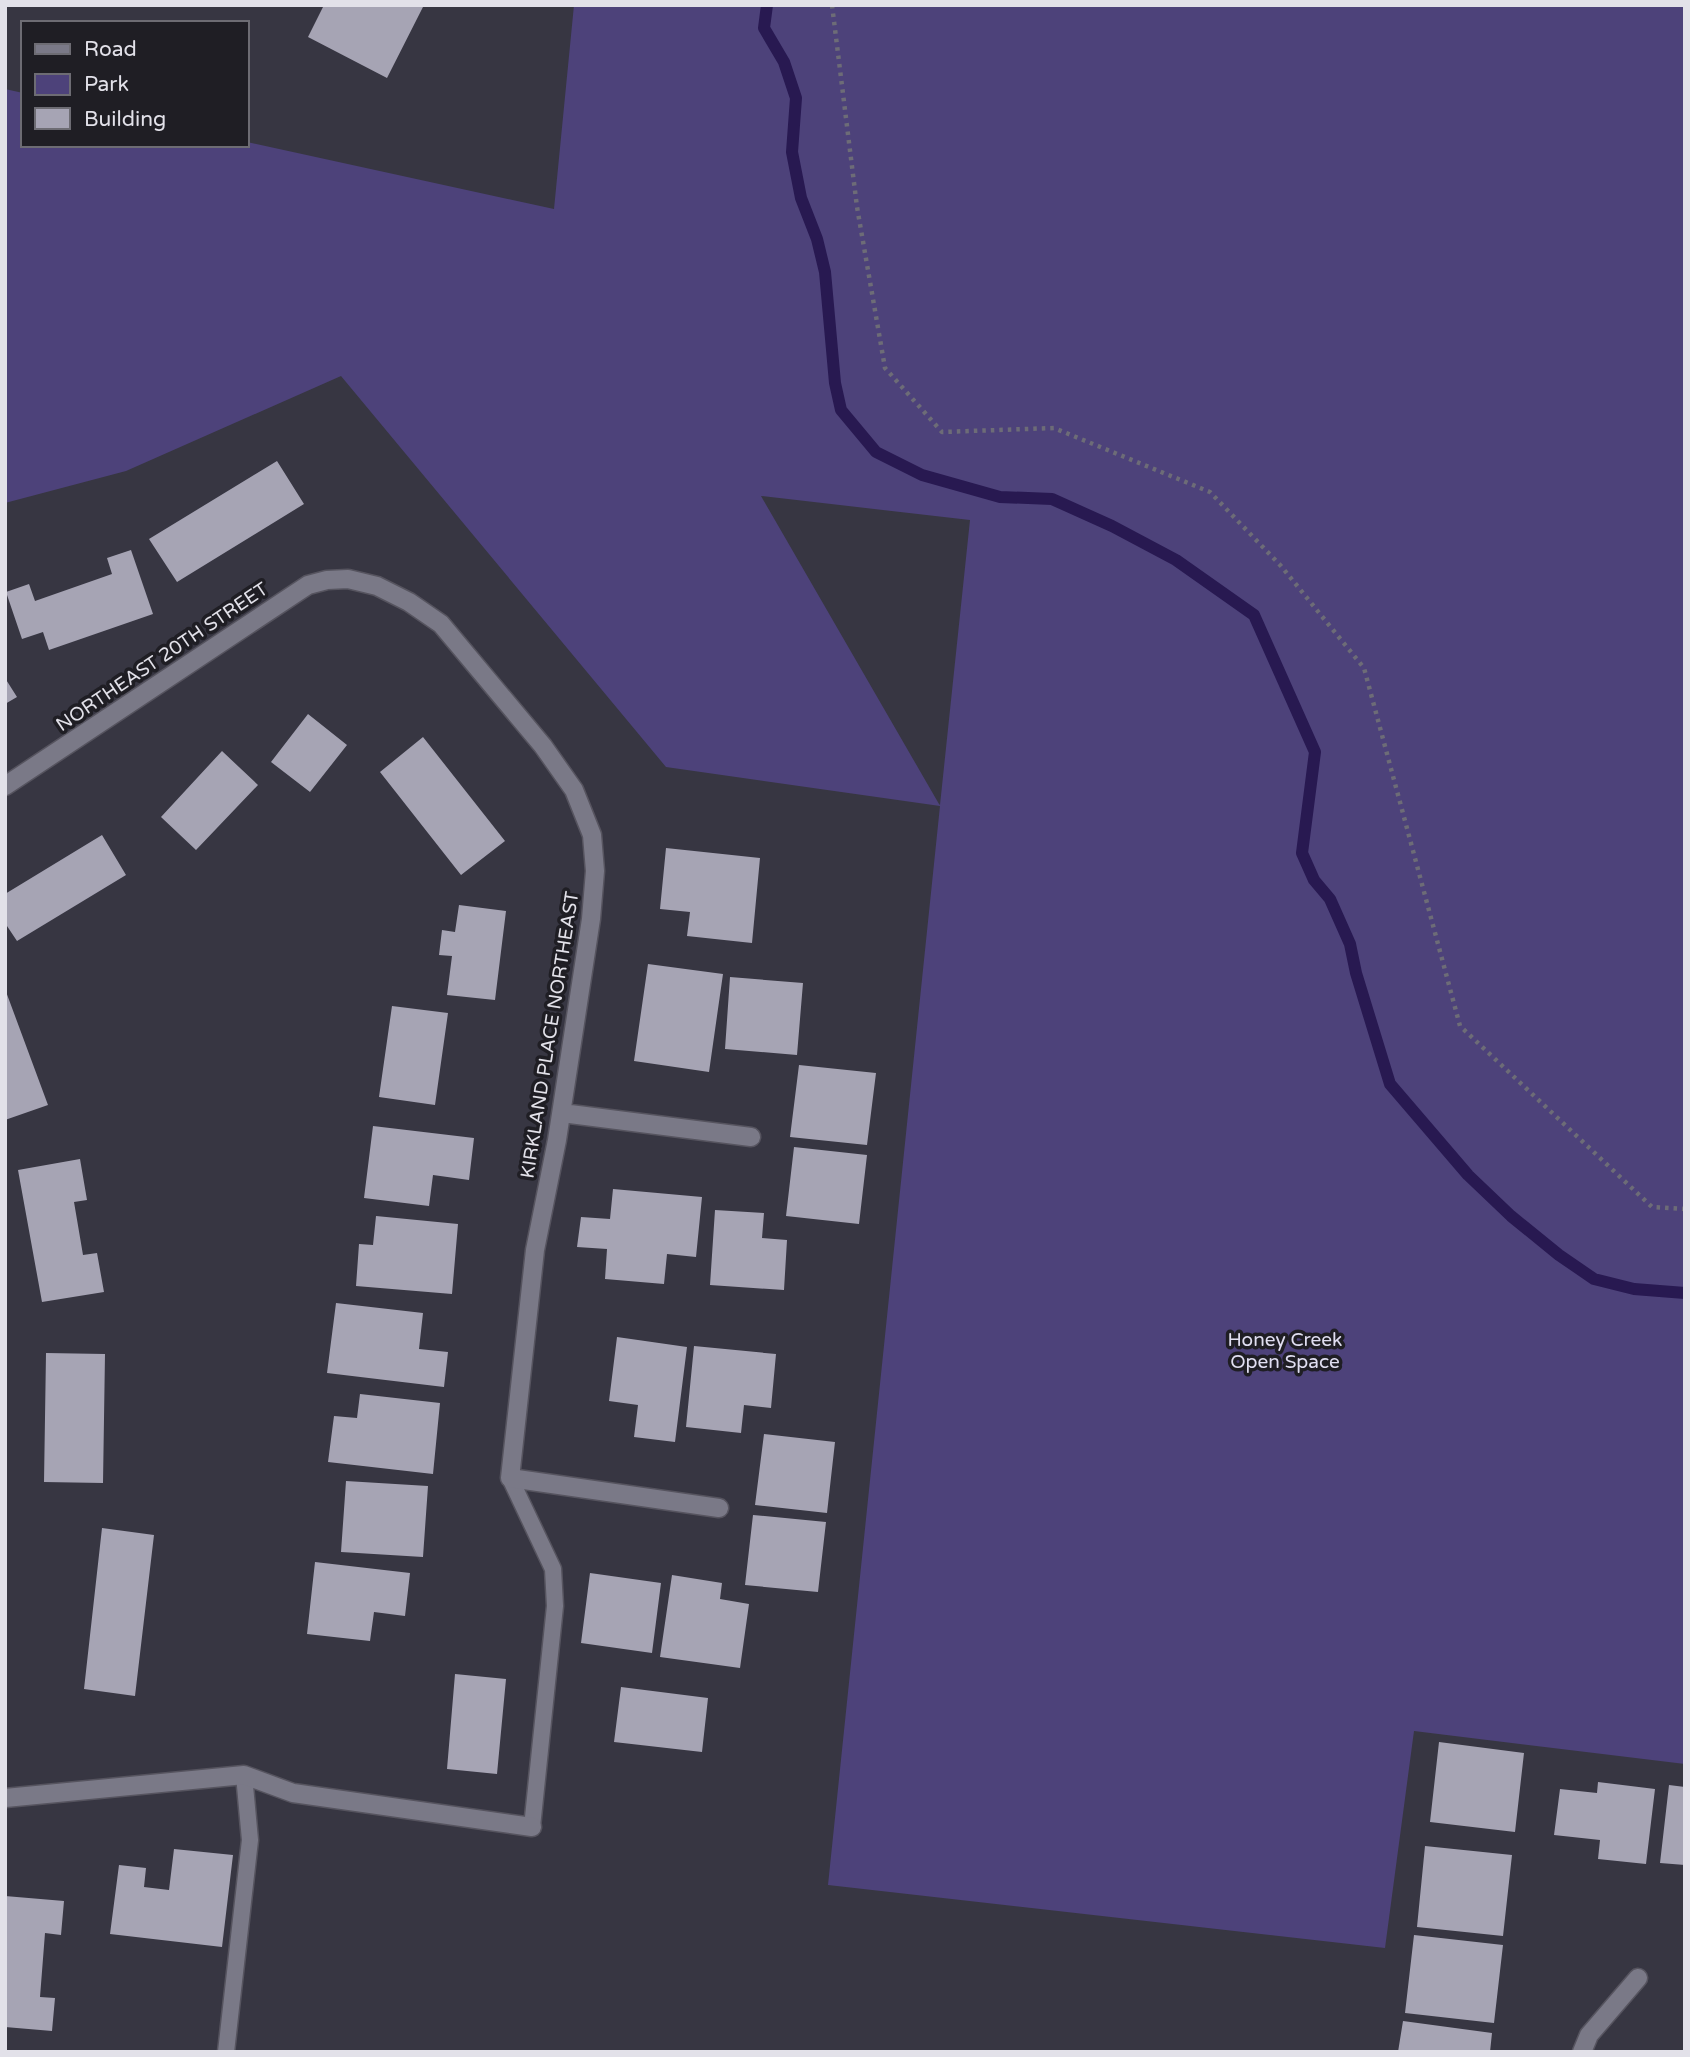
<svg xmlns="http://www.w3.org/2000/svg" width="1690" height="2057" font-family="'Varela Round',sans-serif">
	<style>
		.green { fill: #4d427a; fill-rule: evenodd }
		.lines { fill: none; stroke-linecap: round; stroke-linejoin: round }
		.stream { stroke: #281951; stroke-width: 12 }
		.building { fill: #a6a4b4 }
		.lane-casing { stroke: #56545f; stroke-width: 19 }
		.street-casing { stroke: #56545f; stroke-width: 21 }
		.path { stroke: #6d6c77; stroke-width: 4.5; stroke-dasharray: 3.5 5; stroke-linecap: butt }
		.lane { stroke: #7a7987; stroke-width: 16 }
		.street { stroke: #7a7987; stroke-width: 18 }
		.labels { text-anchor: middle; dominant-baseline: central; stroke-width: 7; stroke-linejoin: round; paint-order: stroke }
		.street-label { font-size: 19px; fill: #e2e1e9; stroke: #1f1e24 }
		.park-label { font-size: 19px; fill: #e0def1; stroke: #1f1e24 }
	</style>
	<rect width="100%" height="100%" fill="#373642"/>
	<path class="green" d="M574,5H1685V1764L1414,1731L1385,1948L828,1885L940,806L666,767L341,376L126,471L5,503V89L23,93V145H247V142L554,209ZM761,496L970,520L940,805L939,804Z"/>
	<g class="lines">
		<path class="stream" d="M767,5L764,28L784,62L796,98L792,152L801,198L817,239L825,272L835,383L841,410L876,452L922,475L1000,497L1052,499L1112,526L1176,560L1254,615L1315,752L1302,853L1314,880L1330,899L1350,944L1356,973L1390,1084L1468,1175L1511,1216L1559,1255L1594,1279L1634,1289L1685,1293"/>
	</g>
	<path class="building" d="M324,5H424L387,78L308,37Z
		M277,461L304,504L177,582L149,539Z
		M131,550L153,614L49,650L43,632L22,639L6,592L29,584L35,601L112,574L107,558Z
		M5,678L17,697L5,704Z
		M308,714L347,745L310,792L271,762Z
		M423,737L505,841L461,875L380,772Z
		M222,751L258,785L196,850L161,817Z
		M102,835L126,875L17,941L5,923V894Z
		M666,848L760,858L752,943L687,936L690,912L660,909Z
		M459,905L506,911L495,1000L447,995L452,956L439,955L442,930L455,932Z
		M648,964L723,974L709,1072L634,1061Z
		M730,977L803,983L797,1055L725,1049Z
		M5,989L48,1105L5,1120Z
		M392,1006L448,1013L435,1105L379,1097Z
		M799,1065L876,1073L867,1145L790,1137Z
		M373,1126L474,1138L469,1180L433,1175L429,1206L364,1198Z
		M794,1147L867,1155L859,1224L786,1216Z
		M80,1159L87,1200L74,1202L83,1255L97,1253L104,1292L42,1302L18,1170Z
		M613,1189L702,1197L696,1257L667,1254L664,1284L605,1279L607,1249L577,1247L581,1217L610,1219Z
		M715,1210L764,1213L762,1238L787,1240L784,1290L710,1285Z
		M376,1216L458,1224L452,1294L356,1286L359,1244L373,1245Z
		M336,1303L423,1313L419,1349L448,1352L444,1387L327,1373Z
		M617,1337L687,1347L675,1442L634,1437L638,1405L609,1401Z
		M694,1346L776,1354L771,1408L744,1405L741,1433L686,1427Z
		M46,1353L105,1354L103,1483L44,1482Z
		M360,1394L440,1403L433,1474L328,1462L334,1416L357,1418Z
		M764,1434L835,1442L827,1513L755,1505Z
		M346,1481L428,1486L423,1557L341,1552Z
		M753,1515L826,1522L818,1592L745,1585Z
		M102,1528L154,1535L135,1696L84,1689Z
		M315,1562L410,1573L405,1616L374,1612L370,1641L307,1634Z
		M590,1573L661,1583L652,1653L581,1643Z
		M672,1575L722,1583L720,1599L749,1604L740,1668L660,1657Z
		M455,1674L506,1679L497,1774L447,1769Z
		M621,1687L708,1698L702,1752L614,1742Z
		M1439,1742L1524,1753L1515,1832L1430,1822Z
		M1598,1782L1655,1789L1646,1864L1598,1859L1600,1840L1554,1835L1560,1789L1597,1793Z
		M1669,1785L1685,1787V1865L1660,1863Z
		M1425,1846L1512,1855L1503,1936L1417,1927Z
		M174,1849L233,1855L222,1947L110,1934L119,1865L146,1868L144,1887L169,1890Z
		M5,1896L64,1901L61,1935L45,1933L40,1997L55,1998L52,2031L5,2027Z
		M1414,1935L1503,1945L1494,2023L1405,2013Z
		M1403,2021L1492,2033L1490,2052H1398Z"/>
	<g class="lines">
		<defs>
			<path id="lane" d="M510,1478L553,1569L555,1606L532,1827
				M226,2052L250,1840L244,1775"/>
			<path id="street" d="M5,786L308,585L327,580L348,579L377,586L409,602L441,624L543,746L574,790L592,835L595,871L591,919L557,1140L535,1250L510,1478L719,1508
				M562,1113L751,1137
				M5,1798L244,1775L293,1793L532,1827
				M1582,2052L1589,2035L1638,1978"/>
		</defs>
		<use href="#lane" class="lane-casing"/>
		<use href="#street" class="street-casing"/>
		<path class="path" d="M832,5L857,207L885,368L942,432L1054,428L1210,492L1281,566L1364,668L1460,1026L1652,1207L1685,1209"/>
		<use href="#lane" class="lane"/>
		<use href="#street" class="street"/>
	</g>
	<g class="labels">
		<g class="street-label">
			<text transform="translate(162 657) rotate(-34)">NORTHEAST 20TH STREET</text>
			<text transform="translate(550 1035) rotate(-81)">KIRKLAND PLACE NORTHEAST</text>
		</g>
		<g class="park-label">
			<text x="1285" y="1340">Honey Creek<tspan x="1285" dy="22">Open Space</tspan></text>
		</g>
	</g>
	<rect width="1690" height="2057" fill="none" stroke="#e2e1e9" stroke-width="14"/>
	<rect x="21" y="21" width="228" height="126" fill="#1f1e24" stroke="#6d6c73" stroke-width="2"/>
	<rect x="35" y="44" width="35" height="10" fill="#7a7987" stroke="#6d6c73" stroke-width="2"/>
	<text x="84" y="56" font-size="21" fill="#e2e1e9">Road</text>
	<rect x="35" y="74" width="35" height="21" fill="#4d427a" stroke="#6d6c73" stroke-width="2"/>
	<text x="84" y="91" font-size="21" fill="#e2e1e9">Park</text>
	<rect x="35" y="108" width="35" height="21" fill="#a6a4b4" stroke="#6d6c73" stroke-width="2"/>
	<text x="84" y="126" font-size="21" fill="#e2e1e9">Building</text>
</svg>
